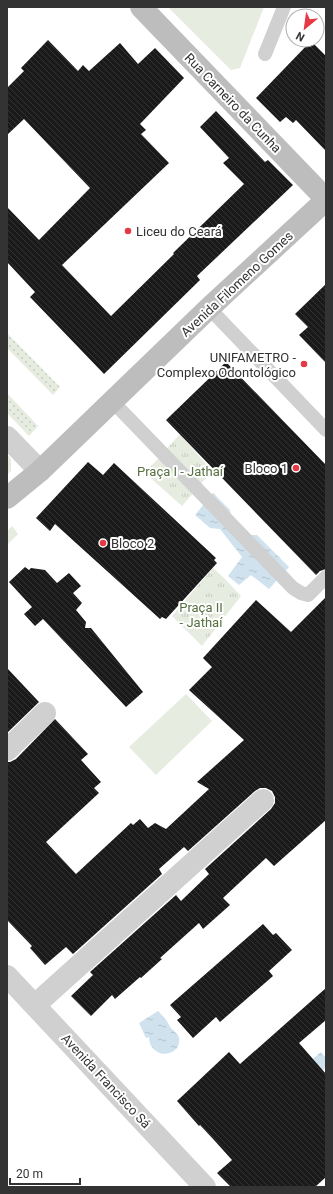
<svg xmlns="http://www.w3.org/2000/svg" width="333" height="1194" font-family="Roboto,sans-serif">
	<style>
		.grass { fill: url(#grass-dots) }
		.park { fill: url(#park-tufts) }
		.garden { fill: #e6ecdf }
		.water { fill: url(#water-ripples) }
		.building { fill: url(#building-back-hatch) }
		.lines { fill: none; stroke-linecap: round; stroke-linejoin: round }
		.lane { stroke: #d0d0d0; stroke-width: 14 }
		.street { stroke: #d0d0d0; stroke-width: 22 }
		.secondary { stroke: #bdbdbd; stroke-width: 22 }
		.poi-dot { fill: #e63946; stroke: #fff; stroke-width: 1.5 }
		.labels { text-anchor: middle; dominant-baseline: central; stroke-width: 4; stroke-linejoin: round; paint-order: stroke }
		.street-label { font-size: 13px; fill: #333; stroke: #fff }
		.poi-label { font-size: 13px; fill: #333; stroke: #fff; text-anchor: start }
		.park-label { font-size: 13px; fill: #56703f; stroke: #fff }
	</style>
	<defs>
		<pattern id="grass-dots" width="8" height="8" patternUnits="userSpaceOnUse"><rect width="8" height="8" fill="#e6ecdf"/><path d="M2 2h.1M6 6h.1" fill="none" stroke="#c6cbc0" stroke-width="1.8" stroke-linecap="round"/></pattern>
		<pattern id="park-tufts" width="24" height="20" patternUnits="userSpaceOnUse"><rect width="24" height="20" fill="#e6ecdf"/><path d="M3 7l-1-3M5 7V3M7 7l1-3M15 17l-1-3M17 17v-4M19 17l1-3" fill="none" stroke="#c6cbc0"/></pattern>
		<pattern id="water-ripples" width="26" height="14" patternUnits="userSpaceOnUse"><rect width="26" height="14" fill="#cfe2ee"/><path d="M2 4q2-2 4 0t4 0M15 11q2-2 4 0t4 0" fill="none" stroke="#b2c2cd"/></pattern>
		<pattern id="building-back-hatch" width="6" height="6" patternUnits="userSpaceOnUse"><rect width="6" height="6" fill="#1a1a1a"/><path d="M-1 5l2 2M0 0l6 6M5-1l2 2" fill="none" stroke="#333"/></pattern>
	</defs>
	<rect width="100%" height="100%" fill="#fff"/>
	<path class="grass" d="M7,333L60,387L53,395L7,348Z
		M7,393L38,426L29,436L7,413Z"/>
	<path class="park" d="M180,434L212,471L182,506L145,473Z
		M7,454L11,459V471L7,475Z
		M213,568L223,577L241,596L202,646L172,616Z"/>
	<path class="garden" d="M168,7H264L240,68L231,70Z
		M12,526L18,534L7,545V531Z
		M186,694L212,721L156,775L129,747Z"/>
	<path class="water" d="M213,493L230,510L231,522L245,535H257L289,567L269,589L251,575L239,585L228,576L242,557L220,529L210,528L195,515Z
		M158,1011C162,1015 166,1019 168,1023C169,1025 170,1027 171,1028C174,1032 178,1033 179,1038C182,1058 149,1060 149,1037L146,1038L139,1023Z
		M321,1052L326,1058V1067L306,1085L296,1073Z"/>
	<path class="building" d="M48,40L78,71L83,65L89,71L120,43L138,64L155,48L184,78L140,124L146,130L141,134L169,163L62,265L111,316L174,254L173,253L244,184L223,163L229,158L200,127L216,111L265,162L268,160L293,185L197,276L200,280L104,374L30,297L35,292L7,262V207L39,240L90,188L24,119L7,135V88L24,71L21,68Z
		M311,41L326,56V151L296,120L293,123L286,117L280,122L256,98Z
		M326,284V363L299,335L308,327L295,314Z
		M226,362L326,465V569L320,571L316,575L166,420Z
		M88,462L103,475L114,463L216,558L214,560L217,563L166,619L162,617L160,619L55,524L50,531L36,518Z
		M25,567L29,570L31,568L45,570L57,583L69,573L81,586L73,593L82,603L76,610L86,622L85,628H91L143,692L126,707L43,619L35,626L24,614L32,607L9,582Z
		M326,597V820L274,866L266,858L223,898L230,905L203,929L199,923L160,958L162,959L141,978L140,977L115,999L112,995L91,1016L71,996L93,975L90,972L176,895L181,901L209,874L205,869L271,809L275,803V797L272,791L266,788H260L255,791L188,851L184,847L159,869L162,874L73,954L66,947L45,965L30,948L32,946L7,920V762H10L16,759L55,719L88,754L81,760L101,782L94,788L99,793L46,842L76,874L131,823L133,825L140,819L148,828L155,823L166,829L209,789L197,782L244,740L189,690L212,667L203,658L256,600L291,632Z
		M7,668L39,702L7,733Z
		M263,924L273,935L276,933L292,950L269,971L273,976L220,1022L216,1017L193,1038L177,1020L181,1017L170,1005Z
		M326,988V1020L299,1043L326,1074V1177L315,1187H231L217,1173L232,1160L214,1140L200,1125L199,1126L177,1101L229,1052L240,1064Z"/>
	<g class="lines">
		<path class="lane" d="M265,54L284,7
			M209,308L326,430
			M113,402L293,588L301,593L308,595L326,577"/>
		<path class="street" d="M7,437L40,471
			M7,750L45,713
			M7,976L205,1187
			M35,1005L263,800"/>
		<path class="secondary" d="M141,7L326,199
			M7,498L40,471L209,308L326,200"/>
	</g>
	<g class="poi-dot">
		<circle cx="128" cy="231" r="4"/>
		<circle cx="304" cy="364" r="4"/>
		<circle cx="296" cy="468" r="4"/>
		<circle cx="103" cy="543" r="4"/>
	</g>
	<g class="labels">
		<g class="street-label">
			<text transform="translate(233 103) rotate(46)">Rua Carneiro da Cunha</text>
			<text transform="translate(237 284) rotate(-43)">Avenida Filomeno Gomes</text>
			<text transform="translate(106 1081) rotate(47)">Avenida Francisco Sá</text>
		</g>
		<g class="poi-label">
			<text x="136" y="231">Liceu do Ceará</text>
			<text x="296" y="357" text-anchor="end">UNIFAMETRO -<tspan x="296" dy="15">Complexo Odontológico</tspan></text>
			<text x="288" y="468" text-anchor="end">Bloco 1</text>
			<text x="111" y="543">Bloco 2</text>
		</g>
		<g class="park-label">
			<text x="180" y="471">Praça I - Jathaí</text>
			<text x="201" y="607">Praça II<tspan x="201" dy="15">- Jathaí</tspan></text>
		</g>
	</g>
	<rect width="333" height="1194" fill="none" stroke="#333333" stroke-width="16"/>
	<g transform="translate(305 28) rotate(209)"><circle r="19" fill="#ffffff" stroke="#adadad"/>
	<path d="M0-3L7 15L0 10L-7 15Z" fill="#e63946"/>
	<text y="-6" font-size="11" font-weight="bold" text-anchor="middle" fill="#333333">N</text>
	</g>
	<path d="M10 1178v6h70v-6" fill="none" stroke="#333333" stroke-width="2"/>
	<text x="16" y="1178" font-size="12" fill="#333333" stroke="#ffffff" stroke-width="3" paint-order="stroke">20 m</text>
</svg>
